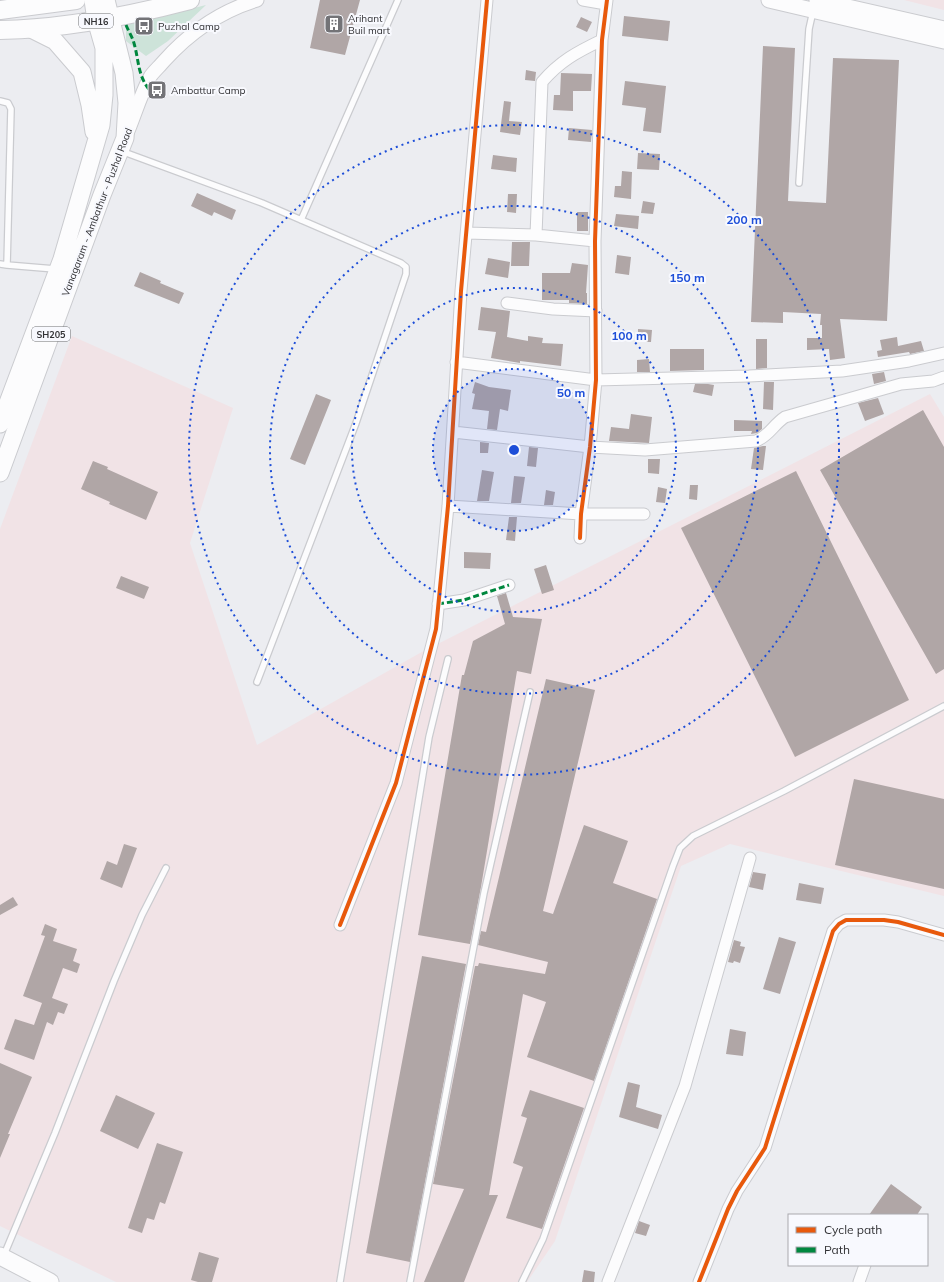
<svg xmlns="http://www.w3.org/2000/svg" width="944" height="1282" font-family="Mulish,sans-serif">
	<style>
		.industrial { fill: #f1e3e6 }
		.green { fill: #cde3d9 }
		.building { fill: #b0a6a6 }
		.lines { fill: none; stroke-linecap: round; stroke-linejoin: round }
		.service-casing { stroke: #cacbcf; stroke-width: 8 }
		.minor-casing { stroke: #cacbcf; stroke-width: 13 }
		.tertiary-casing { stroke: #cacbcf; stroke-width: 15 }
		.secondary-casing { stroke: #cacbcf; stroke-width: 17 }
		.primary-casing { stroke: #cacbcf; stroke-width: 19 }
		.trunk-casing { stroke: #cacbcf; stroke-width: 20 }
		.service { stroke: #fcfcfd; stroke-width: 5.5 }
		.minor { stroke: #fcfcfd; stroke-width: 11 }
		.tertiary { stroke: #fcfcfd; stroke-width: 13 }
		.secondary { stroke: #fcfcfd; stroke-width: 15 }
		.primary { stroke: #fcfcfd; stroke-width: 17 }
		.trunk { stroke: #fcfcfd; stroke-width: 18 }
		.quiet { stroke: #00873e; stroke-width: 3; stroke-dasharray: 6 3; stroke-linecap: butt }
		.cycleway-casing { stroke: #f8f9fe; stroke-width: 6 }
		.cycleway { stroke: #e8590c; stroke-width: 4 }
		.ring { fill: none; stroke: #1d4ed8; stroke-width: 2; stroke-dasharray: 2 4 }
		.labels { text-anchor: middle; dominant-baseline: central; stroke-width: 4; stroke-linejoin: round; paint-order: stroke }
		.shield { fill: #f8f9fe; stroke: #6d6e71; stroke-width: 1 }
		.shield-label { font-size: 9px; font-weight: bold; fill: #323235 }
		.poi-label { font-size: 10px; fill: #323235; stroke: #f8f9fe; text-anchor: start }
		.street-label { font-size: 10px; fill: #323235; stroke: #f8f9fe }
		.centre { fill: #1d4ed8; stroke: #f8f9fe; stroke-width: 2 }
		.ring-label { font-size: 12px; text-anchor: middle; font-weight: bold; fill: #1d4ed8; stroke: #f8f9fe; stroke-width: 4; stroke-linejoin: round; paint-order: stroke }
	</style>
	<rect width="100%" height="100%" fill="#ecedf1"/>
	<path class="industrial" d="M904,0H944V10Z
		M72,336L233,408L190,543L257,745L420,653L930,394L944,417V896L730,844L681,866L555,1241L527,1282H116L0,1226V529Z"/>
	<path class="green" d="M206,5L168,41L146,56L126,41V25Z"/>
	<path class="building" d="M320,0H360L345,55L310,48Z
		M624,16L670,21L668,41L622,36Z
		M581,17L592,22L587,32L576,27Z
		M763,46L795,48L788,201L826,203L833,58L899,60L887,321L840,319L845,358L830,360L829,349L807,350V338H822V325H820L821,314L783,312V323L751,322Z
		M526,70L536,72L535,81L525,80Z
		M561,73L592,74L591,91H573V111L553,110L554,95H560Z
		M625,81L666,86L661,133L643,131L646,108L622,105Z
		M504,101L511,102L509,121L522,122L520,135L500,132Z
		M569,128L592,130L591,142L568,140Z
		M638,153L660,154L659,170L637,169Z
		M493,155L517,158L516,172L491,169Z
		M622,171L632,172L631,199L614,197L615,186H621Z
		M197,193L236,210L232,220L214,212L212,216L191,206Z
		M508,194H517L516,213L507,212Z
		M643,201L655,203L653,214L641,213Z
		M577,212H588V231H577Z
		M616,214L639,216L638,229L614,226Z
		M512,242H530L529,266H511Z
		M617,255L631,257L629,275L615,273Z
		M488,258L510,262L508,278L485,274Z
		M572,263L588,265L586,293H587V304L569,303V300H542V273H570Z
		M140,272L161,281L160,283L184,293L179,304L134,286Z
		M481,307L510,311L507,337L528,341V336L543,338L542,343L563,344L561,366L520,361V363L491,358L496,332L478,330Z
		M638,329L652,330L651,342H638Z
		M897,337L898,346L921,341L924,351L910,354L909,352L878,357L877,351L882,350L880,340Z
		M756,339H767V368L756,369Z
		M670,349H704V370L670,371Z
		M649,359L650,372H637V360Z
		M884,372L886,381L874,384L872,374Z
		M475,382L489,387L511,390L508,411L500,409L497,430L487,429L489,411L472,409L475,394L472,393Z
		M764,382H774L773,410L763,409Z
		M695,384H708L714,385L712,396L693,392Z
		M316,394L331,400L305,465L290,459Z
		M878,398L884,414L865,421L858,403Z
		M923,410L944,447V669L936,674L820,470Z
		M631,414L652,417L649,443L609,441L611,427L629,429Z
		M734,420L762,421V429L757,433L751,434L752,431H734Z
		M480,442L489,443L488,453H480Z
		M763,446H766L763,470L751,469L754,448Z
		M529,447L538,448L536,467L527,466Z
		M648,459H660L659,474L648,473Z
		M93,461L108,467L107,469L158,492L146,520L109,504L110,502L81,489Z
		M482,470L494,472L489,501H477Z
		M796,471L909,700L795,757L681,528Z
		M514,476L525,477L521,503H511Z
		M690,485H698L697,500L689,499Z
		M658,487L667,489L665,503L656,502Z
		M546,490L555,492L553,505H544Z
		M509,517H517L515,541L506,540Z
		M464,552L491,553L490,569L464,568Z
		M546,565L554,590L542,594L534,569Z
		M121,576L149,587L144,599L116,588Z
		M506,593L513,617L542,619L531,674L517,671L481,887L470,944L418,935L462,675H464L473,641L505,624L497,596Z
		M546,679L595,690L543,911L553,914L584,825L628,841L613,883L657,899L594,1081L527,1057L546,1002L523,994L489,1195H498L464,1282H424L464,1189L433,1184L475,966H478L479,963L545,974L548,962L478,945L481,931L486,932Z
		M854,779L944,799V889L835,865Z
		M124,844L137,848L122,888L100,879L107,861L117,865Z
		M753,872L766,874L763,890L749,887Z
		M799,883L824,888L821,904L796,900Z
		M13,897L18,905L0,915V905Z
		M45,924L57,929L53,941L77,949L73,961L80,964L77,973L63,968L52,998L68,1004L64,1014L58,1012L53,1025L47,1022L34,1060L4,1049L15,1019L34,1025L42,1003L23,996L45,936L41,935Z
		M779,937L796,942L780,994L763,989Z
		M734,940L741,942L740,946L745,947L740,963L734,961L733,963L728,962Z
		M422,956L466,964L410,1262L366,1253Z
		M730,1029L746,1032L743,1056L726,1054Z
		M0,1063L32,1077L8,1134H10L0,1158Z
		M628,1082L640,1085L636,1107L662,1115L658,1129L619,1117Z
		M530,1090L584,1108L542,1229L506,1218L523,1167L513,1163L527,1118L521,1116Z
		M116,1095L155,1113L138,1149L100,1131Z
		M157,1143L183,1152L165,1204L160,1202L154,1220L147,1218L142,1233L128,1228Z
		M891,1184L922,1207L917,1215H869Z
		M639,1221L650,1225L646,1236L635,1233Z
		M199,1252L219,1258L212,1282H198L191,1280Z
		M584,1270L595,1272L594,1282H582Z"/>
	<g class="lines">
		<defs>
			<path id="service" d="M0,101L8,103L11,109L7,265
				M121,151L262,203L401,263L406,267V274L356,423L257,682
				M799,183L809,29L813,11
				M301,220L398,0
				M0,264L7,265L55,269
				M4,1255L55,1133L114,981L142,915L166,868
				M340,1282L429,737L448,659
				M410,1282L484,893L530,692
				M522,1282L543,1239L673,866L680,848L693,836L784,791L944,706"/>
			<path id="minor" d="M583,0L606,4
				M467,233L536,235L595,241
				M536,235L542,82C560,61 577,52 602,40
				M507,303L553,309L596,311
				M456,362L596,380L749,376L842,371L909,361L944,353
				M453,432L590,447L645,450L756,441C769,436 773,425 785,417L901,384L933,381L944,377
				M448,506L581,514H644
				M580,538L581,514L590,447L596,380L595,241L602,40L607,0
				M438,604L464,600L509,585
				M340,925L396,783L436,629L448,506L461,291L487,0
				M608,1282L685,1086L750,858
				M699,1282L728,1209L737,1191L765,1148L833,931L839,924L846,920H884L898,922L944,935
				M859,1282L865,1265"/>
			<path id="tertiary" d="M128,131C135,114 141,94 150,77C153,72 160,66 164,61C189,33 221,11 257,0"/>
			<path id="secondary" d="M769,0L944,41
				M817,0L944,29"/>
			<path id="primary" d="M33,30L55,41L82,72L90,105L94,132
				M0,424L62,259L101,125L104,95V48L96,20L93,0
				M0,473L102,195L125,138L127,103L124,73L106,0
				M0,1256L50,1282"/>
			<path id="trunk" d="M0,10L76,0
				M0,30C63,29 129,16 190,0"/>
		</defs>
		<use href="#service" class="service-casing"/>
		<use href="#minor" class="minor-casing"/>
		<use href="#tertiary" class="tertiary-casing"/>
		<use href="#secondary" class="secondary-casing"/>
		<use href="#primary" class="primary-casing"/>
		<use href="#trunk" class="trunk-casing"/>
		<use href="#service" class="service"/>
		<use href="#minor" class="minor"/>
		<use href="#tertiary" class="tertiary"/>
		<use href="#secondary" class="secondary"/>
		<use href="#primary" class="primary"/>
		<use href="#trunk" class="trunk"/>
		<path class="quiet" d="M126,25C128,30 131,35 133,40C140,61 136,77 154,95
			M438,604L464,600L509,585"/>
		<defs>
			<path id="cycleway" d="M580,538L581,514L590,447L596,380L595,241L602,40L607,0
				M340,925L396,783L436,629L448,506L461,291L487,0
				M699,1282L728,1209L737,1191L765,1148L833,931L839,924L846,920H884L898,922L944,935"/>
		</defs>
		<use href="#cycleway" class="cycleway-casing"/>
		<use href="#cycleway" class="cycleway"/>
	</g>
	<circle cx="514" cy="450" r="81" fill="#1d4ed8" fill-opacity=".12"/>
	<g class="ring">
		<circle cx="514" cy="450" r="81"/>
		<circle cx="514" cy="450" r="162"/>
		<circle cx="514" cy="450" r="244"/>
		<circle cx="514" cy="450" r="325"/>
	</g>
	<defs>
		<symbol id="building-square" viewBox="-11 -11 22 22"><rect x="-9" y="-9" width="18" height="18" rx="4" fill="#737377" stroke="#f8f9fe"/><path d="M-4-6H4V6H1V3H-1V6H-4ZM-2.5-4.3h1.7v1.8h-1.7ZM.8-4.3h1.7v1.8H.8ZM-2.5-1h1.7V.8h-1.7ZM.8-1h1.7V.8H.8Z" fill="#fff"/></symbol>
		<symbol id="bus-square" viewBox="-11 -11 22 22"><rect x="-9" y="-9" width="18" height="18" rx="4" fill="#737377" stroke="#f8f9fe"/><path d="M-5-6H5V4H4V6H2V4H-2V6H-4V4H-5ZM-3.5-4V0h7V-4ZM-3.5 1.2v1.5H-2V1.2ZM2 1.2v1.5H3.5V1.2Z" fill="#fff"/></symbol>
	</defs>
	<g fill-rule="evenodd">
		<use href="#building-square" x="323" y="13" width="22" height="22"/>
		<use href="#bus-square" x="133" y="15" width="22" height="22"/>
		<use href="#bus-square" x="146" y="79" width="22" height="22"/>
	</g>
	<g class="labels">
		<g class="shield">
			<rect x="79" y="14" width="34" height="14" rx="3"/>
			<rect x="32" y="327" width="38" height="14" rx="3"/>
		</g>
		<g class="shield-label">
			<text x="96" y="21">NH16</text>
			<text x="51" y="334">SH205</text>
		</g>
		<g class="poi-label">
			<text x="348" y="18">Arihant<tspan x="348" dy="12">Buil mart</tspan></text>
			<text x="158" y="26">Puzhal Camp</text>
			<text x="171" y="90">Ambattur Camp</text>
		</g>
		<g class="street-label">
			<text transform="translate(97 212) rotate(-69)">Vanagaram - Ambathur - Puzhal Road</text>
		</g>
	</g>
	<circle cx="514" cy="450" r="6" class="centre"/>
	<g class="ring-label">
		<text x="744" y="224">200 m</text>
		<text x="687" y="282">150 m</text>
		<text x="629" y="340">100 m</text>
		<text x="571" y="397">50 m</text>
	</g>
	<rect x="788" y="1214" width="140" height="52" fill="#f8f9fe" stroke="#a9a9ae"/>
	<rect x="796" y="1227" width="20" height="6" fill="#e8590c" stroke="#a9a9ae"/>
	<text x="824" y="1234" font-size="12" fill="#323235">Cycle path</text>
	<rect x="796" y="1247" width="20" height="6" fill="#00873e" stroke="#a9a9ae"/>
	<text x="824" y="1254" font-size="12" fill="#323235">Path</text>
</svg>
